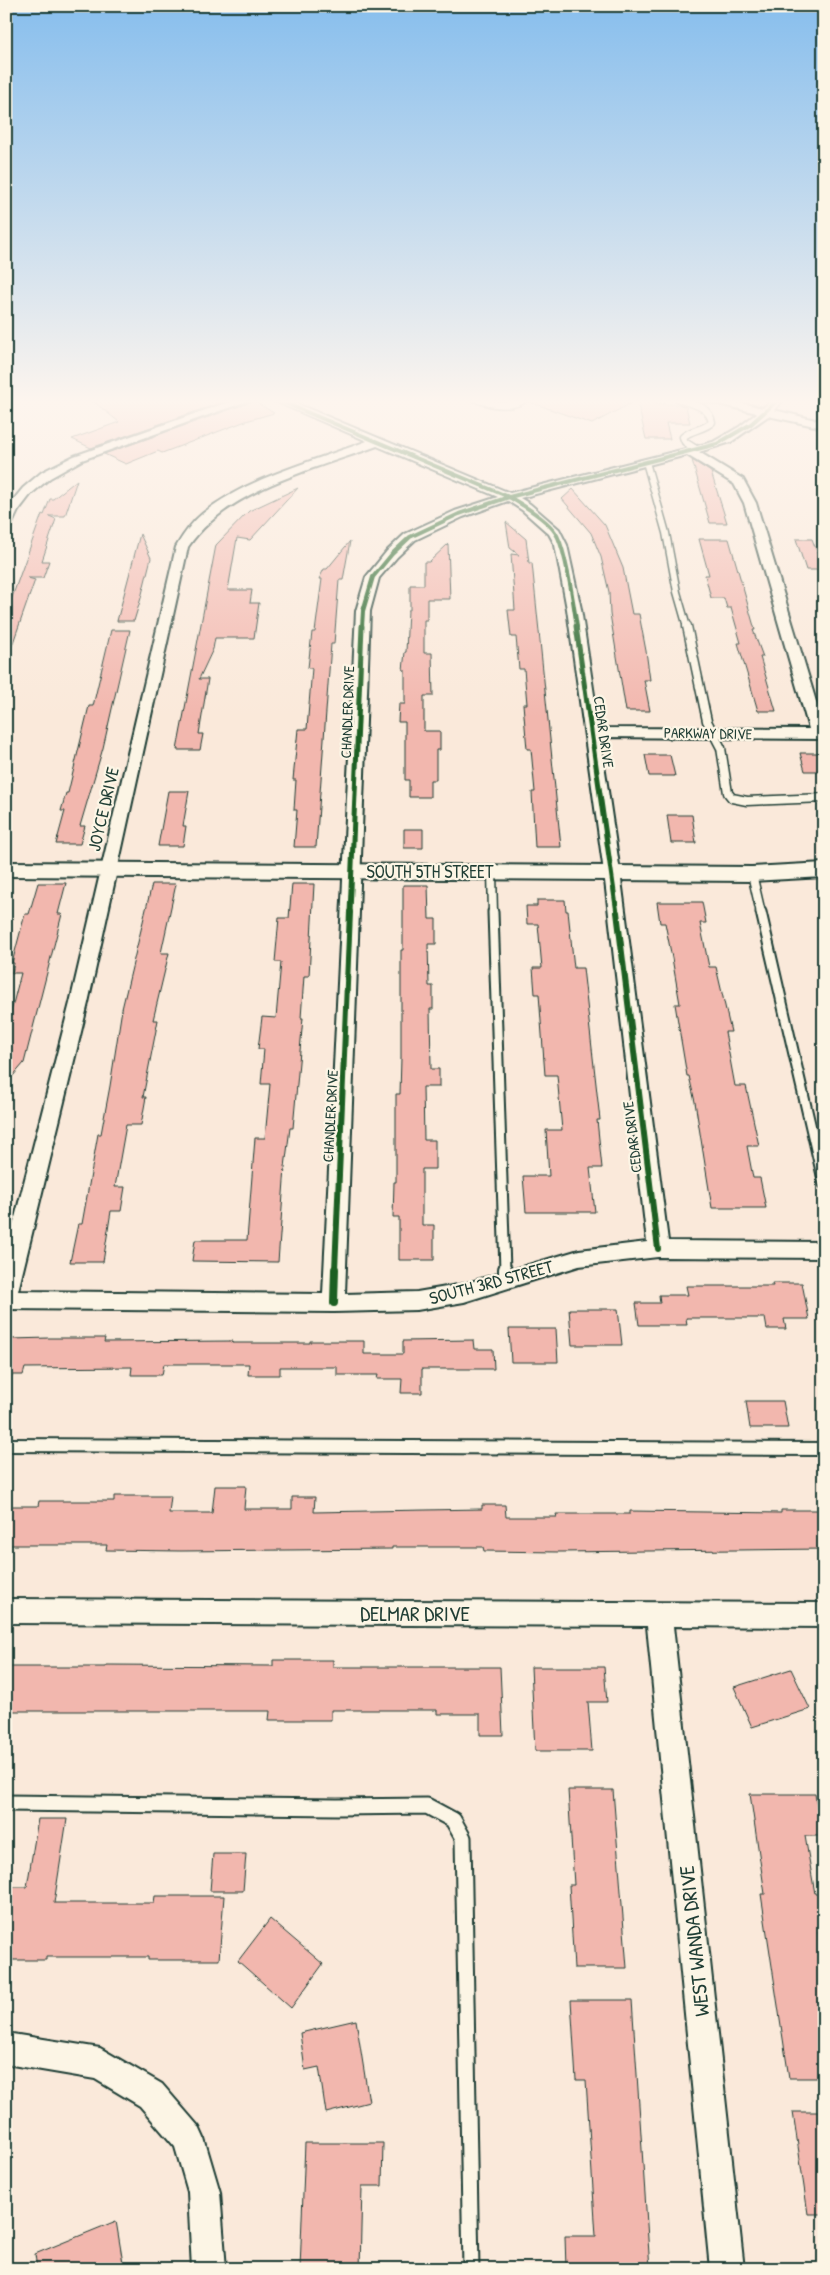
<svg xmlns="http://www.w3.org/2000/svg" width="830" height="2275" font-family="'Patrick Hand',sans-serif">
	<style>
		.building { fill: #f2b7ae; stroke: #1f3d34 }
		.lines { fill: none; stroke-linecap: round; stroke-linejoin: round }
		.service-far4-casing { stroke: #1f3d34; stroke-width: 9 }
		.service-far3-casing { stroke: #1f3d34; stroke-width: 11 }
		.service-far2-casing { stroke: #1f3d34; stroke-width: 13 }
		.service-far1-casing { stroke: #1f3d34; stroke-width: 16 }
		.service-casing { stroke: #1f3d34; stroke-width: 19 }
		.minor-casing { stroke: #1f3d34; stroke-width: 4 }
		.tertiary-casing { stroke: #1f3d34; stroke-width: 4 }
		.service-far4 { stroke: #fcf5e5; stroke-width: 6 }
		.service-far3 { stroke: #fcf5e5; stroke-width: 8 }
		.service-far2 { stroke: #fcf5e5; stroke-width: 9 }
		.service-far1 { stroke: #fcf5e5; stroke-width: 12 }
		.service { stroke: #fcf5e5; stroke-width: 15 }
		.minor { fill: #fcf5e5; fill-rule: evenodd }
		.tertiary { fill: #fcf5e5; fill-rule: evenodd }
		.cycleway-far3-casing { stroke: #fcf5e5; stroke-width: 5.5 }
		.cycleway-far2-casing { stroke: #fcf5e5; stroke-width: 8 }
		.cycleway-far1-casing { stroke: #fcf5e5; stroke-width: 9 }
		.cycleway-casing { stroke: #fcf5e5; stroke-width: 11 }
		.cycleway-far3 { stroke: #1b5e20; stroke-width: 4 }
		.cycleway-far2 { stroke: #1b5e20; stroke-width: 5 }
		.cycleway-far1 { stroke: #1b5e20; stroke-width: 6 }
		.cycleway { stroke: #1b5e20; stroke-width: 8 }
		.labels { text-anchor: middle; dominant-baseline: central; stroke-width: 4.5; stroke-linejoin: round; paint-order: stroke }
		.far-street-label { font-size: 15px; fill: #1f3d34; stroke: #fcf5e5 }
		.street-label { font-size: 18px; fill: #1f3d34; stroke: #fcf5e5 }
		.near-street-label { font-size: 21px; fill: #1f3d34; stroke: #fcf5e5 }
	</style>
	<rect width="100%" height="100%" fill="#fae9da"/>
	<filter id="ink" filterUnits="userSpaceOnUse"><feTurbulence type="fractalNoise" baseFrequency=".02" numOctaves="2"/><feDisplacementMap in="SourceGraphic" scale="10" xChannelSelector="R" yChannelSelector="G"/><feConvolveMatrix kernelMatrix="1 2 1 2 8 2 1 2 1" color-interpolation-filters="sRGB"/></filter>
	<g filter="url(#ink)">
		<path class="building" d="M89,398H234L91,448L72,439L119,422Z
			M532,398H655L656,404H678L686,407L690,423H666L670,439H646L637,400L592,424L530,402Z
			M254,401L274,413L246,421L162,453L158,451L126,464L104,454Z
			M692,460L711,472L727,523H710Z
			M77,480L65,516H49L56,519L42,561H49L43,578H28L35,580L9,654H6V614L42,514L44,515L50,499H53Z
			M298,488L250,540L237,538L228,590H252L250,603H259L254,638H215L213,649L199,679H208L199,734H203L200,750H177L216,545L249,511Z
			M573,489L605,525L623,568L632,614H639L646,651L650,680H644L650,711H626L610,614L609,592L601,557L591,533L562,499Z
			M506,522L526,539L529,563H532L561,847H535L532,792H535L531,749H527L523,704H527L524,669H519L516,637H511L508,610H515L511,554L519,555L510,548Z
			M140,534L151,558L141,598L134,621H117Z
			M699,539H729L755,630H753L763,657H760L776,711H758L738,643H741L731,608H727L724,598H711L705,575H709Z
			M796,539H812L824,570H806Z
			M350,541L343,580H339L334,644H331L316,847H294L297,810H294L296,780H293L298,729H307L312,668H308L312,632H315L322,579H319L324,569H327Z
			M448,544L450,599H427V620H424V653H432L433,696H424V731H440V750H436V780H430V797H409V780H405V722H398L399,704H405V670H403L405,652H406L408,610H410V585H424V562H429Z
			M111,630H130L103,748L80,826H85L80,844H56L65,811H61L66,793H68L89,706H93Z
			M800,753H824V771H805Z
			M645,755H670L675,776H649Z
			M168,791H189L183,826H186L183,846H158Z
			M667,815H692L696,843H671Z
			M404,829H423V848H404Z
			M38,883H66L58,914H62L24,1063L6,1084V1031L21,973H12L14,963H12L25,914H29Z
			M152,884H176L161,953H169L153,1020H158L143,1097H146L141,1125H126L115,1187H125L121,1211H111L103,1262H70L78,1224H82L98,1134H101L110,1086L122,1009Z
			M292,884H314L309,976H304L301,1018H303L293,1128H290L285,1167L278,1262L192,1261L195,1240H247L255,1138H265L270,1084H261L264,1049H258L262,1017L276,1018L281,962H275L279,918H289Z
			M403,885H428L429,919H436V944H428L429,986H433V1009H430L431,1069H439V1087H423L424,1140H435V1169H422V1225H434V1260H399V1217H393L394,1182H396V1094H400L401,1058V950H403Z
			M537,900H565L566,911H568L574,968H583L600,1120H597L602,1168H590L595,1212H526L523,1176H549L546,1130H562L557,1075H545L539,994H535L533,968H542L538,924H527L526,906H537Z
			M657,902H702L706,923H700L709,967H716L731,1032H725L735,1086H746L759,1146H747L753,1178H760L766,1208H712L695,1102L689,1076H687L675,1004H680L672,958L665,923H660Z
			M772,1283H802L809,1319H784L786,1329H767L765,1318H686L687,1325H639L636,1303H660L659,1295H688L686,1286H773Z
			M569,1309H618L622,1345H572Z
			M509,1329H556L558,1362H511Z
			M49,1338H105L104,1342L233,1341L232,1343H310V1341H364V1354H403V1341L473,1340L474,1349H493L494,1369H422V1393H401L402,1379H377L378,1375H337V1367H280V1375H248L249,1364H164L162,1375H131L132,1367L25,1368L23,1375H6V1348H9L11,1339Z
			M746,1401H783L788,1428H750Z
			M215,1486H246L244,1509H292V1497H315L314,1512L482,1509V1505H505L506,1517H557L556,1514H630V1511L781,1513V1510H824V1549L559,1552L484,1551L483,1547H392V1549L181,1551L106,1550L107,1545H6V1506H38L39,1501H114V1496H171L169,1513H212Z
			M273,1660H333V1667H500L503,1735H480V1714H437V1710H331V1720H269L270,1711H6V1667H106L107,1665L273,1666Z
			M531,1667H604L607,1702H588L592,1751H535Z
			M791,1669L810,1709L752,1727L734,1687Z
			M568,1790H613L627,1968H574L569,1885H574Z
			M750,1794H815L822,1836H805L815,1894H824V1932H818L824,1968V2078H789L761,1894H765Z
			M38,1819H67L54,1903H154L155,1896H224L219,1960H148V1957H46V1960H6V1887H27Z
			M213,1854H246L243,1891H210Z
			M270,1919L323,1964L291,2008L238,1961Z
			M571,2000H632L650,2269H566L565,2236H596L586,2080H576Z
			M356,2020L369,2102L326,2113L319,2067L305,2070L300,2033Z
			M793,2112H824V2214H808Z
			M305,2143H383L382,2186H362L360,2269H300Z
			M116,2221L124,2269H37L35,2254Z"/>
		<g class="lines">
			<defs>
				<path id="service-far4" d="M474,398C491,405 511,409 527,398
					M677,398C691,405 708,404 712,422C704,430 692,429 683,437L685,442L696,449
					M646,462L666,533L677,592L687,627"/>
				<path id="service-far3" d="M687,626L707,721L721,748L728,793L732,798L747,801L824,798
					M492,872L493,913
					M752,874L761,913"/>
				<path id="service-far2" d="M493,912L505,1270
					M761,912L824,1184"/>
				<path id="service-far1" d="M505,1269V1280
					M6,1445L824,1449"/>
				<path id="service" d="M6,1803L337,1807L427,1806L453,1820L463,1838L471,2269"/>
				<path id="minor" d="M240,398H256L82,460L50,478L31,494L18,511L10,528L6,529V509L23,488L42,472L74,456Z
					M268,398H283L510,493L713,442L739,427L757,413L701,400L700,398H720L763,408L774,398H785L774,410L824,422V428L768,416L731,442L699,452L743,479L756,503L824,728V739L600,737L620,872L668,1241L824,1242V1258L658,1257L579,1266L464,1302L417,1310L334,1312L6,1309V1253L70,1003L176,547C183,535 191,523 202,514C246,478 314,461 367,441ZM377,446L498,497L455,511L405,534L387,551L366,577L356,611L323,1294L18,1291L88,1003L188,547C227,489 315,469 377,446ZM687,455L734,484L744,503L809,729L599,728L581,609L567,545L559,529L530,504L520,498ZM508,501L522,510L549,534L555,545L567,609L604,872L647,1242L579,1250L464,1284L417,1292L345,1294L370,611L379,578L397,557L415,540L463,517Z
					M6,1599L824,1603V1627L673,1626L744,2269H710L647,1626L6,1623Z
					M6,2033L100,2048L162,2084L199,2127L204,2138L220,2192L226,2269H192L188,2192L175,2147L140,2106L95,2079L6,2064Z"/>
				<path id="tertiary" d="M6,862L752,867L824,863V877L752,881L6,876Z"/>
			</defs>
			<use href="#service-far4" class="service-far4-casing"/>
			<use href="#service-far3" class="service-far3-casing"/>
			<use href="#service-far2" class="service-far2-casing"/>
			<use href="#service-far1" class="service-far1-casing"/>
			<use href="#service" class="service-casing"/>
			<use href="#minor" class="minor-casing"/>
			<use href="#tertiary" class="tertiary-casing"/>
			<use href="#service-far4" class="service-far4"/>
			<use href="#service-far3" class="service-far3"/>
			<use href="#service-far2" class="service-far2"/>
			<use href="#service-far1" class="service-far1"/>
			<use href="#service" class="service"/>
			<use href="#minor" class="minor"/>
			<use href="#tertiary" class="tertiary"/>
			<defs>
				<path id="cycleway-far3" d="M273,398L509,497C523,505 546,519 555,532C566,547 574,607 577,627
					M362,627L363,611L373,577L392,554L410,537L459,514L509,497L717,444L751,424L780,398"/>
				<path id="cycleway-far2" d="M576,626L617,913
					M350,913L362,626"/>
				<path id="cycleway-far1" d="M617,912L658,1249
					M335,1270L350,912"/>
				<path id="cycleway" d="M334,1303L335,1269"/>
			</defs>
			<use href="#cycleway-far3" class="cycleway-far3-casing"/>
			<use href="#cycleway-far2" class="cycleway-far2-casing"/>
			<use href="#cycleway-far1" class="cycleway-far1-casing"/>
			<use href="#cycleway" class="cycleway-casing"/>
			<use href="#cycleway-far3" class="cycleway-far3"/>
			<use href="#cycleway-far2" class="cycleway-far2"/>
			<use href="#cycleway-far1" class="cycleway-far1"/>
			<use href="#cycleway" class="cycleway"/>
		</g>
	</g>
	<linearGradient id="sky" x2="0" y2="1"><stop stop-color="#87beed"/><stop offset="0.56" stop-color="#fdf5ee"/><stop offset="1" stop-color="#fdf5ee" stop-opacity="0"/></linearGradient>
	<rect width="830" height="717" fill="url(#sky)"/>
	<g class="labels">
		<g class="far-street-label">
			<text transform="translate(347 712) rotate(-88)">CHANDLER DRIVE</text>
			<text transform="translate(604 732) rotate(82)">CEDAR DRIVE</text>
			<text transform="translate(708 733) rotate(1)">PARKWAY DRIVE</text>
			<text transform="translate(330 1116) rotate(-87)">CHANDLER DRIVE</text>
			<text transform="translate(632 1137) rotate(-97)">CEDAR DRIVE</text>
		</g>
		<g class="street-label">
			<text transform="translate(103 809) rotate(-77)">JOYCE DRIVE</text>
			<text x="430" y="871">SOUTH 5TH STREET</text>
			<text transform="translate(491 1282) rotate(-15)">SOUTH 3RD STREET</text>
		</g>
		<g class="near-street-label">
			<text x="415" y="1613">DELMAR DRIVE</text>
			<text transform="translate(694 1941) rotate(-96)">WEST WANDA DRIVE</text>
		</g>
	</g>
	<rect width="830" height="2275" fill="none" stroke="#fcf5e5" stroke-width="25"/>
	<rect x="12" y="12" width="805" height="2250" fill="none" stroke="#1f3d34" stroke-width="2" filter="url(#ink)"/>
</svg>
